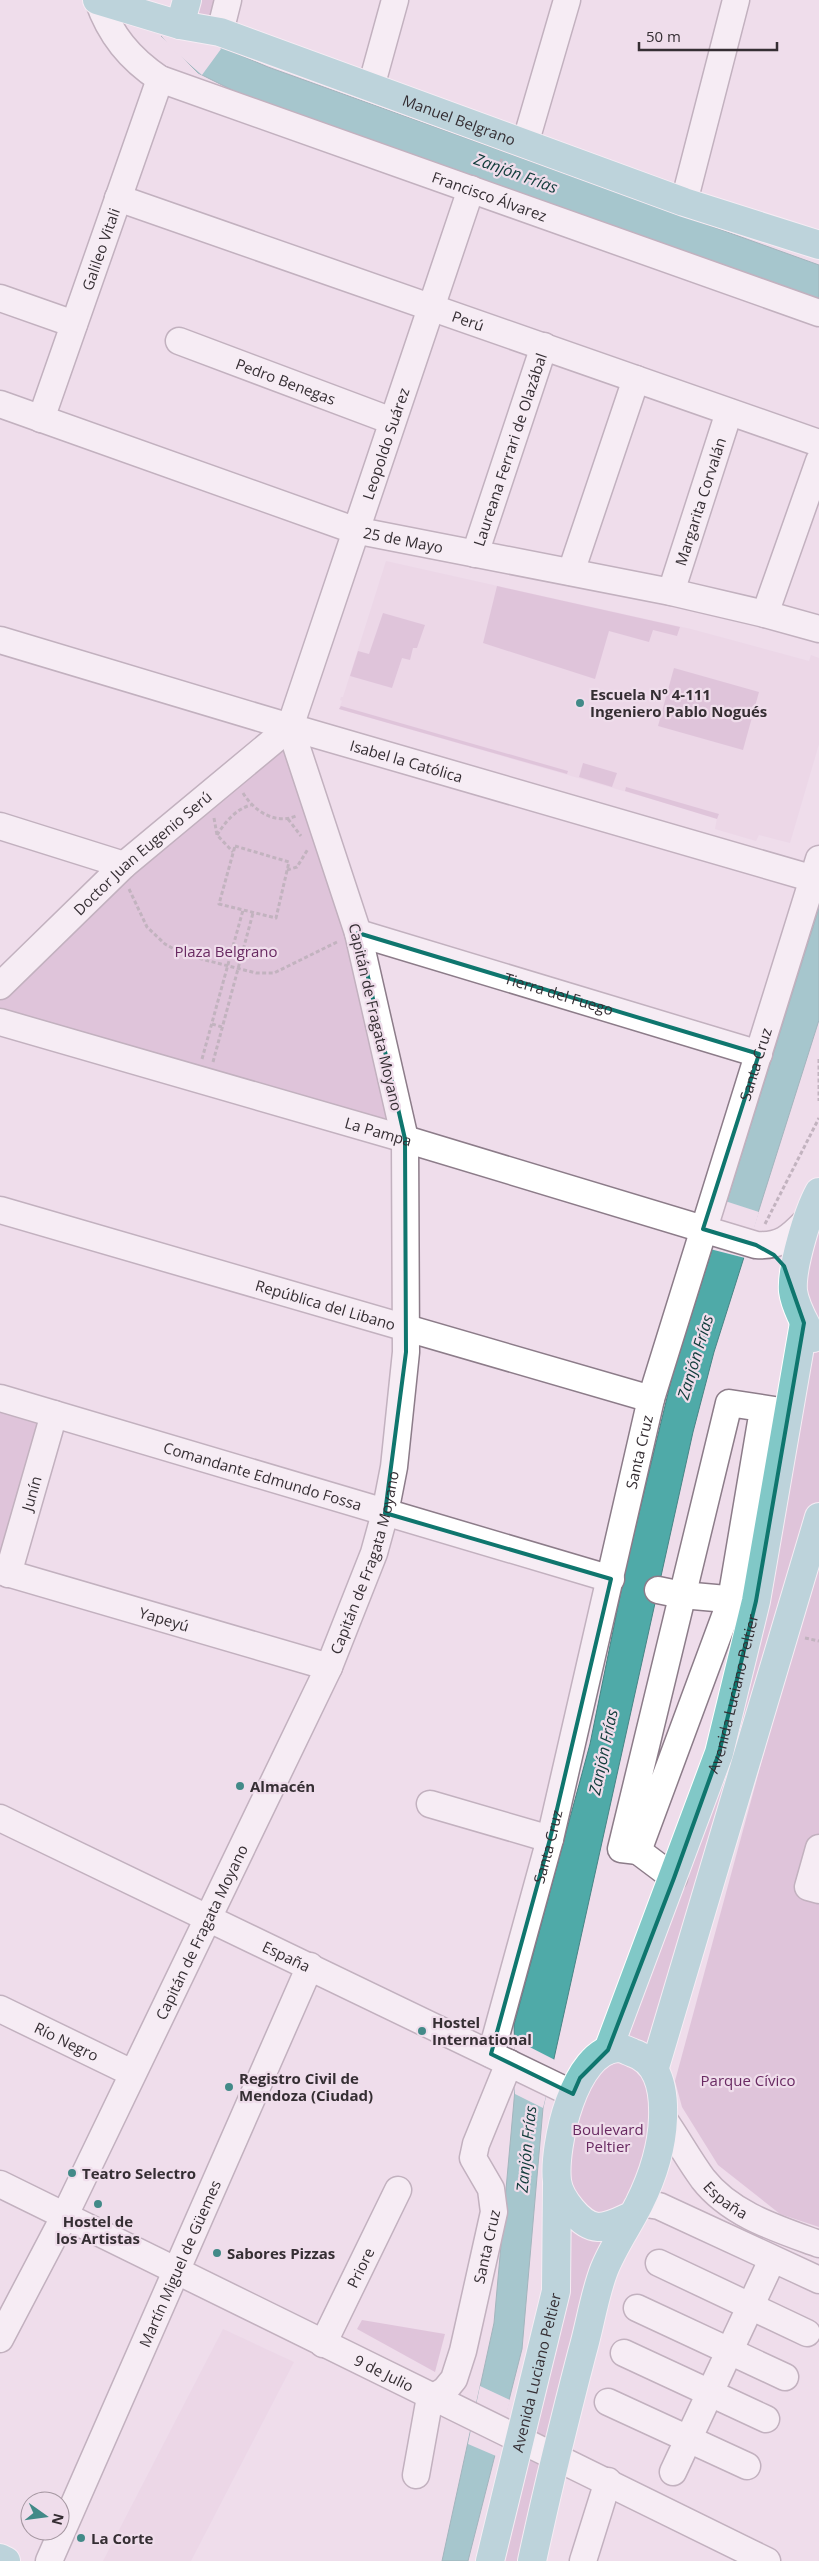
<svg xmlns="http://www.w3.org/2000/svg" width="819" height="2561" font-family="'Open Sans',sans-serif">
	<style>
		.built { fill: #e8d0e3 }
		.green { fill: #cda7c6 }
		.water { fill: #4faaa8; stroke: #478585 }
		.pier { fill: #efddeb }
		.lines { fill: none; stroke-linecap: round; stroke-linejoin: round }
		.minor-casing { stroke: #8c7c89; stroke-width: 29 }
		.major-casing { stroke: #fff; stroke-width: 30 }
		.path { stroke: #8d818a; stroke-width: 3; stroke-dasharray: 4 2.5; stroke-linecap: butt }
		.minor { stroke: #fff; stroke-width: 26 }
		.major { stroke: #81c8c7; stroke-width: 28 }
		.marked { fill: none; stroke: #0f766e; stroke-width: 4; stroke-linejoin: round }
		.poi-dot { fill: #428a88; stroke: #efddeb; stroke-width: 2 }
		.labels { text-anchor: middle; dominant-baseline: central; stroke-width: 4.5; stroke-linejoin: round; paint-order: stroke }
		.street-label { font-size: 15px; fill: #352e33; stroke: #efddeb }
		.poi-label { font-size: 15px; font-weight: bold; fill: #352e33; stroke: #efddeb; text-anchor: start }
		.park-label { font-size: 15px; fill: #692a62; stroke: #efddeb }
		.water-label { font-size: 16px; font-style: italic; fill: #103b3a; stroke: #efddeb }
	</style>
	<rect width="100%" height="100%" fill="#efddeb"/>
	<path class="built" d="M386,561L691,629L809,661L811,655L819,658V744L790,843L759,835L756,841L715,829L717,818L339,709L342,701L340,700L341,697H343Z
		M223,2329L294,2362L191,2561H103Z"/>
	<path class="green" d="M187,0H228L220,32L180,25Z
		M497,586L680,627L677,636L653,630L649,642L609,631L595,679L483,643Z
		M383,613L425,625L417,648H413L410,660L402,658L392,688L350,676L358,651L369,654Z
		M674,668L759,692L743,750L658,726Z
		M341,706L568,771L567,774L339,709Z
		M288,735L353,934L398,1133L0,1018V992Z
		M583,763L617,773L612,787L579,777Z
		M626,787L719,814L717,819L625,791Z
		M819,1205V1503L780,1639L648,2070L657,2120L527,2561H491L558,2291L565,2128L706,1803L796,1291Z
		M0,1398L54,1414L0,1571Z
		M819,1550V2227L780,2214L718,2165L682,2107L675,2081Z
		M362,2320L445,2334L435,2372L357,2329Z"/>
	<path class="water" d="M161,36L216,45L268,67L819,265V300L244,96L198,73Z
		M819,908V1020L714,1352L693,1432L543,2108L522,2349L468,2561H442L494,2323L516,2078L514,2025L590,1744L626,1567L672,1377Z"/>
	<path class="pier" d="M138,0H182L221,49L202,75L172,49L150,22Z
		M725,1201L759,1212L745,1258L710,1249Z
		M514,2039L555,2060L543,2108L515,2094Z
		M480,2386L510,2400L496,2456L468,2444Z"/>
	<g class="lines">
		<defs>
			<g id="minor">
				<path id="s1" d="M98,0C110,35 130,59 160,79L819,313"/>
				<path d="M220,32L228,0"/>
				<path d="M371,87L395,0"/>
				<path d="M525,144L567,0"/>
				<path id="s2" d="M118,198L819,443"/>
				<path d="M684,202L736,0"/>
				<path d="M0,298L74,324"/>
				<path id="s3" d="M179,341L392,421"/>
				<path id="s4" d="M0,404L354,530L671,592L765,614L819,629"/>
				<path id="s5" d="M41,419L160,79"/>
				<path id="s6" d="M475,554L544,346"/>
				<path d="M571,572L636,379"/>
				<path id="s7" d="M671,592L729,412"/>
				<path d="M765,614L819,461"/>
				<path id="s8" d="M0,640L290,727L814,879"/>
				<path id="s9" d="M290,727L471,189"/>
				<path d="M0,826L124,865"/>
				<path id="s10" d="M358,933L759,1054"/>
				<path id="s11" d="M0,986L124,865L290,727"/>
				<path id="s12" d="M0,1022L405,1139L756,1245C783,1247 792,1235 810,1217"/>
				<path id="s13" d="M0,1210L651,1399"/>
				<path id="s14" d="M0,1398L611,1579"/>
				<path d="M763,1410L731,1600L638,1851L621,1849L729,1403L787,1412"/>
				<path id="s15" d="M0,1571L329,1667"/>
				<path id="s16" d="M8,1574L54,1414"/>
				<path d="M658,1590L682,1595L749,1601"/>
				<path d="M430,1804L550,1839"/>
				<path id="s17" d="M0,1818L573,2094"/>
				<path d="M819,1848L808,1887L819,1890"/>
				<path d="M638,1851L674,1878"/>
				<path id="s18" d="M0,2009L132,2073"/>
				<path id="s19" d="M491,2054L550,1839L651,1399L819,859"/>
				<path id="s20" d="M663,2118C677,2138 689,2160 703,2179C731,2215 778,2229 819,2244"/>
				<path id="s21" d="M0,2184L767,2561"/>
				<path d="M639,2203L659,2206L819,2280"/>
				<path d="M659,2263L807,2333"/>
				<path d="M637,2308L785,2377"/>
				<path id="s22" d="M0,2339L64,2217L329,1667L374,1553L385,1513L394,1467L406,1352L405,1139L358,933L290,727"/>
				<path id="s23" d="M323,2344L398,2190"/>
				<path d="M624,2353L766,2419"/>
				<path id="s24" d="M432,2398L445,2390L454,2379L463,2351L494,2212L491,2189L473,2158L476,2144L509,2063"/>
				<path d="M608,2402L747,2466"/>
				<path d="M673,2472L772,2260"/>
				<path d="M416,2475L430,2397"/>
				<path id="s25" d="M49,2561L310,1966"/>
				<path d="M583,2561L608,2481"/>
			</g>
			<g id="major">
				<path id="s26" d="M97,0L180,25L220,32L684,202L819,245"/>
				<path d="M180,25L187,0"/>
				<path d="M813,1338C805,1324 795,1306 793,1291C791,1268 808,1212 819,1192"/>
				<path id="s27" d="M608,2050L719,1753L756,1601L804,1323"/>
				<path d="M655,2067L819,1517"/>
				<path d="M0,2558L6,2561"/>
				<path id="s28" d="M490,2561L556,2291L557,2186"/>
				<path d="M532,2561C547,2491 564,2422 582,2353C590,2326 594,2296 604,2270C613,2247 628,2226 639,2204C652,2178 662,2147 663,2118C664,2092 660,2062 633,2053C628,2051 623,2048 618,2048C574,2050 553,2147 557,2181C559,2197 580,2226 598,2227C610,2227 622,2220 633,2215"/>
			</g>
		</defs>
		<use href="#minor" class="minor-casing"/>
		<use href="#major" class="major-casing"/>
		<path class="path" d="M496,175L502,158
			M243,793C254,811 275,825 296,816
			M214,818L217,835L233,852
			M288,819L301,836
			M217,835C225,822 236,809 251,805
			M235,846L289,862L276,918L219,904Z
			M287,870L297,867L308,849
			M129,889L147,927L165,944L183,954L209,961L256,973H274L337,942
			M212,1024L222,1027
			M202,1059L243,910
			M819,1059V1101
			M213,1062L253,913
			M765,1224L819,1118
			M805,1638L819,1641"/>
		<use href="#minor" class="minor"/>
		<use href="#major" class="major"/>
	</g>
	<path d="M0 0H819V2561H0ZM358,933L759,1054L703,1229L756,1245L774,1255L784,1266L804,1323L756,1601L719,1753L674,1878L608,2050L580,2078L573,2094L491,2054L550,1839L611,1579L385,1513L406,1352L405,1139Z" fill="#efddeb" fill-opacity=".55" fill-rule="evenodd"/>
	<path class="marked" d="M358,933L759,1054L703,1229L756,1245L774,1255L784,1266L804,1323L756,1601L719,1753L674,1878L608,2050L580,2078L573,2094L491,2054L550,1839L611,1579L385,1513L406,1352L405,1139Z"/>
	<g class="poi-dot">
		<circle cx="580" cy="703" r="5"/>
		<circle cx="240" cy="1786" r="5"/>
		<circle cx="422" cy="2031" r="5"/>
		<circle cx="229" cy="2087" r="5"/>
		<circle cx="72" cy="2173" r="5"/>
		<circle cx="98" cy="2204" r="5"/>
		<circle cx="217" cy="2253" r="5"/>
		<circle cx="81" cy="2538" r="5"/>
	</g>
	<g class="labels">
		<g class="street-label">
			<text stroke="none"><textPath href="#s26" startOffset="382">Manuel Belgrano</textPath></text>
			<text stroke="none"><textPath href="#s1" startOffset="452">Francisco Álvarez</textPath></text>
			<text stroke="none"><textPath href="#s5" startOffset="180">Galileo Vitali</textPath></text>
			<text stroke="none"><textPath href="#s2" startOffset="371">Perú</textPath></text>
			<text stroke="none"><textPath href="#s3" startOffset="114">Pedro Benegas</textPath></text>
			<text stroke="none"><textPath href="#s9" startOffset="299">Leopoldo Suárez</textPath></text>
			<text stroke="none"><textPath href="#s6" startOffset="110">Laureana Ferrari de Olazábal</textPath></text>
			<text stroke="none"><textPath href="#s7" startOffset="95">Margarita Corvalán</textPath></text>
			<text stroke="none"><textPath href="#s4" startOffset="426">25 de Mayo</textPath></text>
			<text stroke="none"><textPath href="#s8" startOffset="424">Isabel la Católica</textPath></text>
			<text stroke="none"><textPath href="#s11" startOffset="195">Doctor Juan Eugenio Serú</textPath></text>
			<text stroke="none"><textPath href="#s10" startOffset="210">Tierra del Fuego</textPath></text>
			<text transform="translate(376 1017) rotate(77)">Capitán de Fragata Moyano</text>
			<text stroke="none"><textPath href="#s19" startOffset="1025">Santa Cruz</textPath></text>
			<text stroke="none"><textPath href="#s12" startOffset="394">La Pampa</textPath></text>
			<text stroke="none"><textPath href="#s13" startOffset="339">República del Libano</textPath></text>
			<text stroke="none"><textPath href="#s19" startOffset="620">Santa Cruz</textPath></text>
			<text stroke="none"><textPath href="#s14" startOffset="274">Comandante Edmundo Fossa</textPath></text>
			<text stroke="none"><textPath href="#s16" startOffset="84">Junín</textPath></text>
			<text stroke="none"><textPath href="#s22" startOffset="859">Capitán de Fragata Moyano</textPath></text>
			<text stroke="none"><textPath href="#s15" startOffset="171">Yapeyú</textPath></text>
			<text stroke="none"><textPath href="#s27" startOffset="378">Avenida Luciano Peltier</textPath></text>
			<text stroke="none"><textPath href="#s19" startOffset="215">Santa Cruz</textPath></text>
			<text stroke="none"><textPath href="#s22" startOffset="454">Capitán de Fragata Moyano</textPath></text>
			<text stroke="none"><textPath href="#s17" startOffset="318">España</textPath></text>
			<text stroke="none"><textPath href="#s18" startOffset="74">Río Negro</textPath></text>
			<text stroke="none"><textPath href="#s20" startOffset="104">España</textPath></text>
			<text stroke="none"><textPath href="#s24" startOffset="166">Santa Cruz</textPath></text>
			<text stroke="none"><textPath href="#s25" startOffset="325">Martín Miguel de Güemes</textPath></text>
			<text stroke="none"><textPath href="#s23" startOffset="85">Priore</textPath></text>
			<text stroke="none"><textPath href="#s28" startOffset="194">Avenida Luciano Peltier</textPath></text>
			<text stroke="none"><textPath href="#s21" startOffset="428">9 de Julio</textPath></text>
		</g>
		<g class="poi-label">
			<text x="590" y="694">Escuela Nº 4-111<tspan x="590" dy="17">Ingeniero Pablo Nogués</tspan></text>
			<text x="250" y="1786">Almacén</text>
			<text x="432" y="2022">Hostel<tspan x="432" dy="17">International</tspan></text>
			<text x="239" y="2078">Registro Civil de<tspan x="239" dy="17">Mendoza (Ciudad)</tspan></text>
			<text x="82" y="2173">Teatro Selectro</text>
			<text x="98" y="2221" text-anchor="middle">Hostel de<tspan x="98" dy="17">los Artistas</tspan></text>
			<text x="227" y="2253">Sabores Pizzas</text>
			<text x="91" y="2538">La Corte</text>
		</g>
		<g class="park-label">
			<text x="226" y="951">Plaza Belgrano</text>
			<text x="748" y="2080">Parque Cívico</text>
			<text x="608" y="2129">Boulevard<tspan x="608" dy="17">Peltier</tspan></text>
		</g>
		<g class="water-label">
			<text transform="translate(516 173) rotate(20)">Zanjón Frías</text>
			<text transform="translate(695 1357) rotate(-73)">Zanjón Frías</text>
			<text transform="translate(603 1752) rotate(-78)">Zanjón Frías</text>
			<text transform="translate(526 2149) rotate(-84)">Zanjón Frías</text>
		</g>
	</g>
	<g transform="translate(45 2516) rotate(104)"><circle r="24" fill="#efddeb" stroke="#a597a1"/>
	<path d="M0-4L9 19L0 12L-9 19Z" fill="#428a88"/>
	<text y="-8" font-size="14" font-weight="bold" text-anchor="middle" fill="#352e33">N</text>
	</g>
	<path d="M639 42v8h138v-8" fill="none" stroke="#352e33" stroke-width="2.5"/>
	<text x="646" y="42" font-size="15" fill="#352e33" stroke="#efddeb" stroke-width="4" paint-order="stroke">50 m</text>
</svg>
